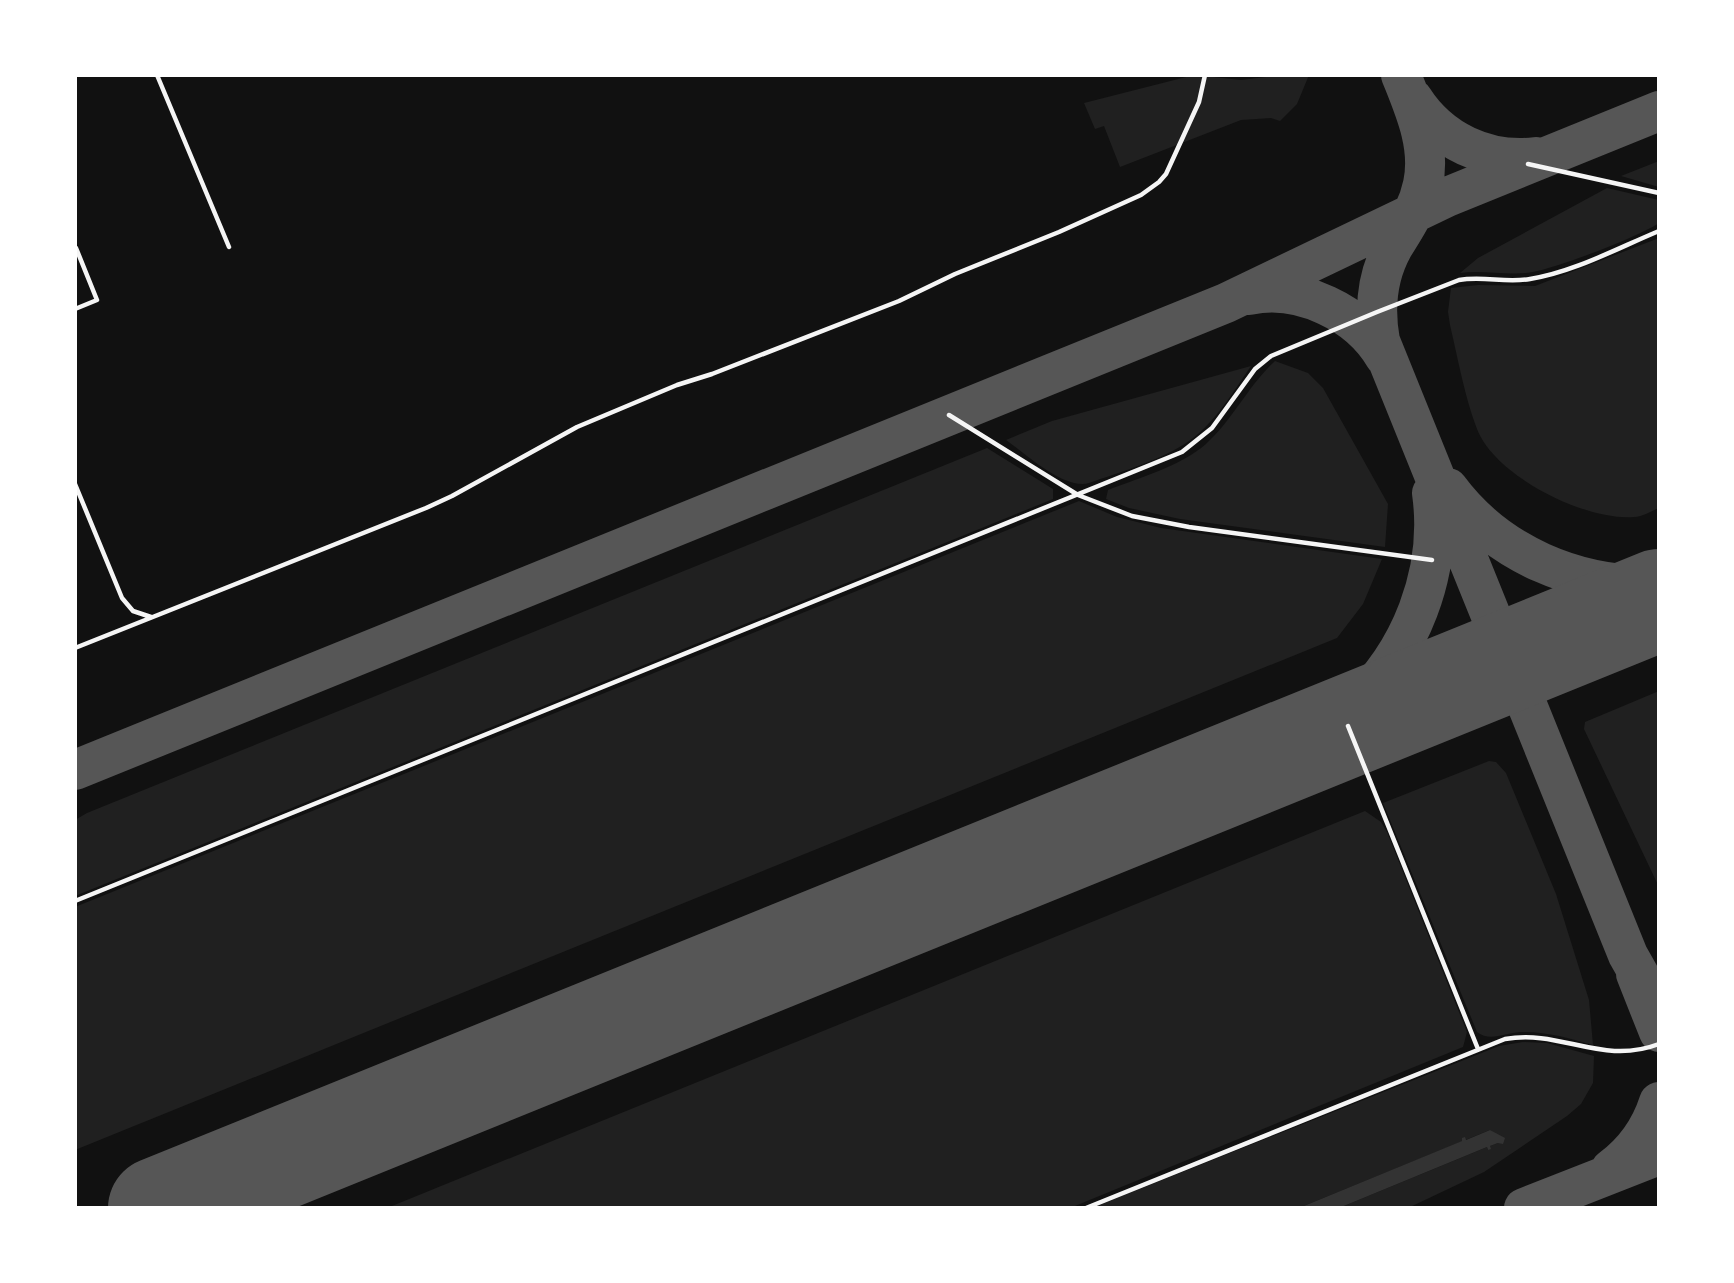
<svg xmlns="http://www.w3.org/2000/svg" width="1734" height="1283" font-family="Poppins,sans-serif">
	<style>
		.green { fill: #202020 }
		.water { fill: #333 }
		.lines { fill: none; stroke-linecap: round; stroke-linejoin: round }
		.taxiway { stroke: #565656; stroke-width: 40 }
		.runway { stroke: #565656; stroke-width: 102 }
		.service { stroke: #f5f5f5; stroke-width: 4.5 }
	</style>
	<rect width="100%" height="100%" fill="#111"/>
	<path class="green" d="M1194,75L1241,80L1281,75H1309L1297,104L1280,121L1271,118L1241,120L1120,167L1104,126L1095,129L1084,103Z
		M1659,161V187L1621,176Z
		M1607,188L1659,200V223C1638,237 1551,271 1526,273C1504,275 1482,270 1460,273L1478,258Z
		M1659,238V508C1651,511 1642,517 1634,517C1585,521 1495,476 1477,429C1465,398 1458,359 1450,325L1448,312L1451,288L1478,285L1535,286Z
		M1275,361L1308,373L1323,388L1388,504L1385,547L1180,519L1129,508L1106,499L1108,490C1141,477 1179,467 1206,444C1232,421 1248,386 1275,361Z
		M1251,366C1233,392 1215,423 1189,441C1162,460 1120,472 1089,483C1064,490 1026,454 1006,440L1052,421Z
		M987,448L1053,489V499L75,896V820L87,813Z
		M1079,501L1117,517L1161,528L1382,559L1363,604L1337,638L75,1150V907Z
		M1659,691V887L1584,729L1585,722Z
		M1489,761L1496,762L1506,773L1556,894L1589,1000L1593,1045C1568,1038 1546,1031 1520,1032C1505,1033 1490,1042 1477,1032L1383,803Z
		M1365,811L1381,822L1387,832L1467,1032L1463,1047L1070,1208H387Z
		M1523,1042L1547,1043L1594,1056L1593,1083L1581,1104L1567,1116L1484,1172L1408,1208H1339L1487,1147L1488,1150L1490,1146L1498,1143L1500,1137L1490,1130L1299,1208H1092L1499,1046Z"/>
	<path class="water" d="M1490,1130L1505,1138L1503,1144L1498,1143L1490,1146L1491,1149L1488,1150L1487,1147L1339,1208H1299L1462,1141V1138L1465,1137L1466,1140Z"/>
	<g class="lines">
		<path class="taxiway" d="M1401,75C1415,110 1431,146 1423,184C1418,209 1406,226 1393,247C1377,276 1374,308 1380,341L1628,955L1641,978L1659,998
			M1413,99C1440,141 1487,163 1536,157
			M1249,295C1300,284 1359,313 1385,357
			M1448,488C1497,554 1577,588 1659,585
			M1295,748C1314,735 1335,723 1352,707C1411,654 1443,572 1432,493
			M75,770L1226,303L1447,197L1659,111
			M1636,974L1659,1032
			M1611,1169C1634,1152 1650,1130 1659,1102
			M1524,1208L1659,1155"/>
		<path class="runway" d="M159,1208L1659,600"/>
		<path class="service" d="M157,75L229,247
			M1528,164L1659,193
			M75,309L97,300L76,248
			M949,415L1078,495L1132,516L1189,527L1432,560
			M75,484L122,598L133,611L151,617
			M75,648L426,508L452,496L577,427L677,385L712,374L899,301L955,274L1059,232L1141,195L1159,182L1166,174L1199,102L1205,75
			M1348,726L1478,1049
			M75,901L1182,452L1212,428L1255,369L1271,356L1377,312L1459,280C1483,276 1506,283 1530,279C1574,272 1618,248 1659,231
			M1086,1208L1505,1039C1562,1029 1601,1066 1659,1044"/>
	</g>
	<rect width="1734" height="1283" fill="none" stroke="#ffffff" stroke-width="154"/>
</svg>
